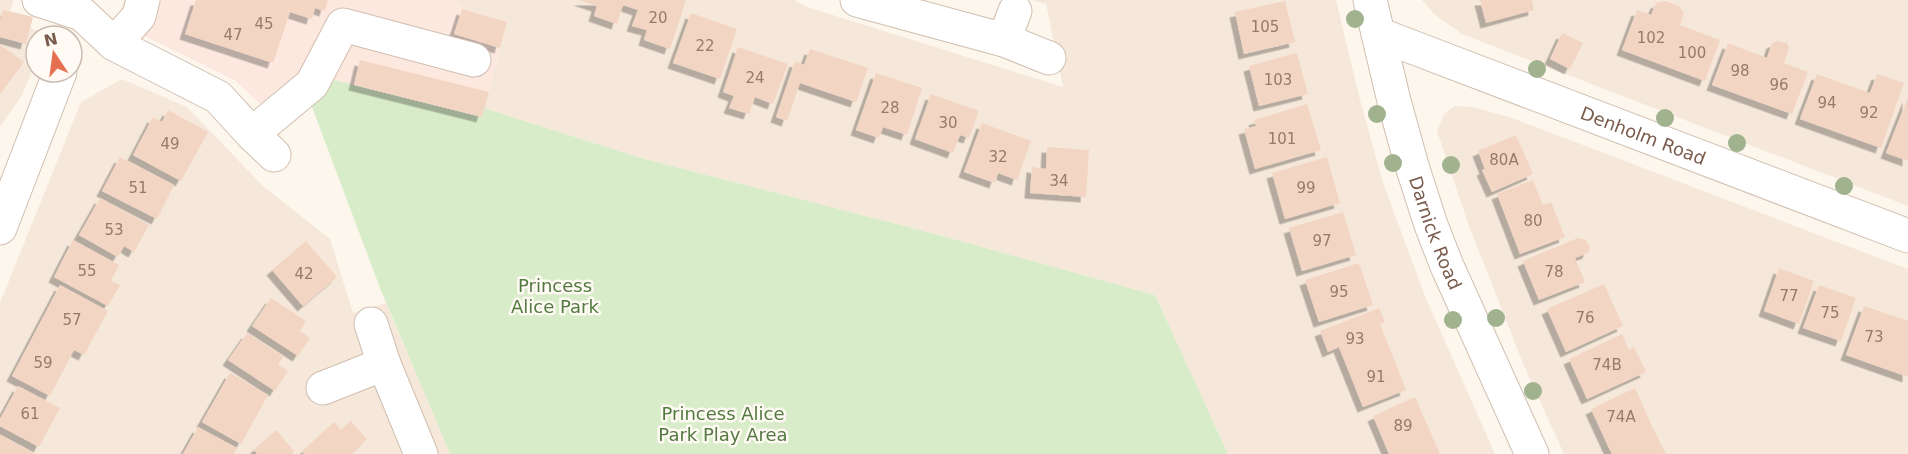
<svg xmlns="http://www.w3.org/2000/svg" width="1908" height="454" font-family="'DejaVu Sans',sans-serif">
	<style>
		.residential { fill: #f5e8da }
		.commercial { fill: #fde8e0 }
		.green { fill: #d8ecc9 }
		.building { fill: #f3d5c3; filter: url(#shadow) }
		.lines { fill: none; stroke-linecap: round; stroke-linejoin: round }
		.minor-casing { stroke: #d1beb0; stroke-width: 35 }
		.minor { stroke: #fff; stroke-width: 33 }
		.tree { fill: #a0b28e }
		.labels { text-anchor: middle; dominant-baseline: central; stroke-width: 5; stroke-linejoin: round; paint-order: stroke }
		.number-label { font-size: 15px; fill: #987a6a }
		.street-label { font-size: 18px; fill: #7a5c4d; stroke: #fffaf3 }
		.park-label { font-size: 18px; fill: #537a41; stroke: #fffaf3 }
	</style>
	<defs>
		<filter id="shadow"><feDropShadow dx="-5.5" dy="5.5" stdDeviation="0" flood-color="#0004"/></filter>
	</defs>
	<rect width="100%" height="100%" fill="#fdf6ec"/>
	<path class="residential" d="M0,0H14L10,11L33,17L30,27L44,36H36V59L32,71L22,95L0,127Z
		M451,0H794L807,7L1063,87L1046,4L1032,0H1336L1360,100L1384,186L1427,301L1495,454H1228L1155,295L939,235L641,158L484,108L507,22L462,9Z
		M1422,0H1908V206L1462,34L1434,14Z
		M122,79L187,107L263,186L330,239L353,313L386,303L450,454H0V303L81,102Z
		M1454,106L1473,107L1512,118L1908,269V454H1564L1524,366L1469,226L1437,131L1444,114Z"/>
	<path class="commercial" d="M124,0H451L462,9L507,22L482,117L302,72L264,108L236,81L118,23Z"/>
	<path class="green" d="M326,78L482,117L484,108L641,158L939,235L1155,295L1228,454H450L380,288L312,107Z"/>
	<path class="building" d="M196,0H328L325,11L315,8L312,19L290,12L273,63L185,34Z
		M579,0H686L670,49L644,40L647,30L632,26L638,10L623,5L617,24L594,16L597,6Z
		M1480,0H1532L1534,10L1486,23Z
		M1285,1L1295,42L1244,54L1235,12Z
		M1665,1L1679,6L1684,13L1680,25L1720,40L1705,81L1622,50L1637,10L1651,15L1656,3Z
		M462,9L507,22L500,48L454,34Z
		M3,10L33,17L26,44L0,37V20Z
		M691,13L737,29L720,79L673,63Z
		M1562,33L1583,43L1570,69L1550,59Z
		M1777,41L1787,43L1789,48L1784,63L1808,72L1792,114L1712,85L1728,43L1767,58L1772,43Z
		M0,45L24,62L0,94Z
		M738,47L788,64L773,104L755,97L749,114L729,108L734,96L723,92Z
		M810,49L868,68L856,102L800,83L787,121L776,117L795,61L804,65Z
		M1297,53L1308,94L1259,106L1249,66Z
		M360,60L489,92L482,117L354,85Z
		M876,73L922,88L907,135L883,127L879,138L856,130Z
		M1817,74L1870,93L1877,74L1904,83L1881,148L1800,119Z
		M931,94L979,111L969,138L960,135L953,153L915,139Z
		M1908,97V161L1886,153Z
		M1307,104L1321,150L1255,169L1244,129L1256,126L1254,120Z
		M168,110L208,132L181,181L133,155L153,117L162,122Z
		M982,123L1031,141L1017,180L998,173L995,183L964,172Z
		M1516,135L1533,174L1492,192L1482,170L1485,169L1478,151Z
		M1047,147L1089,150L1086,197L1030,193L1032,167L1046,169Z
		M120,157L174,185L157,219L102,191Z
		M1327,157L1340,203L1285,219L1272,173Z
		M1533,180L1543,205L1551,202L1565,237L1520,254L1497,194Z
		M100,198L149,225L134,252L124,246L118,257L79,235Z
		M1343,212L1356,255L1302,271L1289,228Z
		M1578,238L1586,240L1590,247L1588,253L1575,258L1585,282L1539,300L1523,261Z
		M73,240L119,265L111,281L120,285L108,306L54,277Z
		M306,241L337,277L303,306L272,270Z
		M1359,263L1373,305L1319,322L1305,280Z
		M1779,268L1814,281L1799,324L1764,311Z
		M1604,284L1623,326L1566,352L1547,309Z
		M60,285L108,311L84,355L74,350L50,396L12,376Z
		M1819,285L1856,298L1841,341L1803,328Z
		M271,298L306,321L300,331L310,338L298,356L252,326Z
		M1864,306L1908,321V377L1846,355Z
		M1379,308L1385,322L1380,324L1406,390L1363,407L1339,347L1328,352L1320,331Z
		M247,333L283,356L278,365L288,371L275,391L228,360Z
		M1622,334L1629,350L1634,347L1646,372L1587,399L1569,359Z
		M230,373L268,395L241,444L202,422Z
		M18,386L60,408L39,447L0,426V419Z
		M1635,388L1652,426L1666,454H1612L1608,446L1591,409Z
		M1415,397L1440,454H1389L1373,416Z
		M351,421L367,439L351,454H304L302,452L334,422L341,430Z
		M198,427L237,448L234,454H183Z
		M276,430L294,451L292,454H257L254,450Z
		M0,435L36,454H0Z"/>
	<g class="lines">
		<defs>
			<g id="minor">
				<path d="M39,0L82,14L114,44L218,97L252,134L274,155"/>
				<path d="M857,0L1004,40L1049,58"/>
				<path id="s1" d="M1370,0L1394,101L1412,166L1431,225L1447,266L1532,454"/>
				<path id="s2" d="M1378,34L1908,236"/>
				<path d="M1004,40L1015,11"/>
				<path d="M114,44L139,16L143,0"/>
				<path d="M252,134L312,84L343,25L474,60"/>
				<path d="M0,228L60,72"/>
				<path d="M371,324L384,364L421,454"/>
				<path d="M323,388L384,364"/>
			</g>
		</defs>
		<use href="#minor" class="minor-casing"/>
		<use href="#minor" class="minor"/>
	</g>
	<g class="tree">
		<circle cx="1355" cy="19" r="9"/>
		<circle cx="1537" cy="69" r="9"/>
		<circle cx="1377" cy="114" r="9"/>
		<circle cx="1665" cy="118" r="9"/>
		<circle cx="1737" cy="143" r="9"/>
		<circle cx="1393" cy="163" r="9"/>
		<circle cx="1451" cy="165" r="9"/>
		<circle cx="1844" cy="186" r="9"/>
		<circle cx="1496" cy="318" r="9"/>
		<circle cx="1453" cy="320" r="9"/>
		<circle cx="1533" cy="391" r="9"/>
	</g>
	<g class="labels">
		<g class="number-label">
			<text x="658" y="18">20</text>
			<text x="264" y="24">45</text>
			<text x="1265" y="27">105</text>
			<text x="233" y="35">47</text>
			<text x="1651" y="38">102</text>
			<text x="705" y="46">22</text>
			<text x="1692" y="53">100</text>
			<text x="1740" y="71">98</text>
			<text x="755" y="78">24</text>
			<text x="1278" y="80">103</text>
			<text x="1779" y="85">96</text>
			<text x="1827" y="103">94</text>
			<text x="890" y="108">28</text>
			<text x="1869" y="113">92</text>
			<text x="948" y="123">30</text>
			<text x="1282" y="139">101</text>
			<text x="170" y="144">49</text>
			<text x="998" y="157">32</text>
			<text x="1504" y="160">80A</text>
			<text x="1059" y="181">34</text>
			<text x="138" y="188">51</text>
			<text x="1306" y="188">99</text>
			<text x="1533" y="221">80</text>
			<text x="114" y="230">53</text>
			<text x="1322" y="241">97</text>
			<text x="87" y="271">55</text>
			<text x="1554" y="272">78</text>
			<text x="304" y="274">42</text>
			<text x="1339" y="292">95</text>
			<text x="1789" y="296">77</text>
			<text x="1830" y="313">75</text>
			<text x="1585" y="318">76</text>
			<text x="72" y="320">57</text>
			<text x="1874" y="337">73</text>
			<text x="1355" y="339">93</text>
			<text x="43" y="363">59</text>
			<text x="1607" y="365">74B</text>
			<text x="1376" y="377">91</text>
			<text x="30" y="414">61</text>
			<text x="1621" y="417">74A</text>
			<text x="1403" y="426">89</text>
		</g>
		<g class="street-label">
			<text stroke="none"><textPath href="#s2" startOffset="284">Denholm Road</textPath></text>
			<text stroke="none"><textPath href="#s1" startOffset="242">Darnick Road</textPath></text>
		</g>
		<g class="park-label">
			<text x="555" y="285">Princess<tspan x="555" dy="21">Alice Park</tspan></text>
			<text x="723" y="413">Princess Alice<tspan x="723" dy="21">Park Play Area</tspan></text>
		</g>
	</g>
	<g transform="translate(54 54) rotate(347)"><circle r="28" fill="#fffaf3" stroke="#cabbb1" stroke-width="1.5"/>
	<path d="M0-4.5L10 22L0 15L-10 22Z" fill="#e76f51"/>
	<text y="-9" font-size="16" font-weight="bold" text-anchor="middle" fill="#7a5c4d">N</text>
	</g>
</svg>
